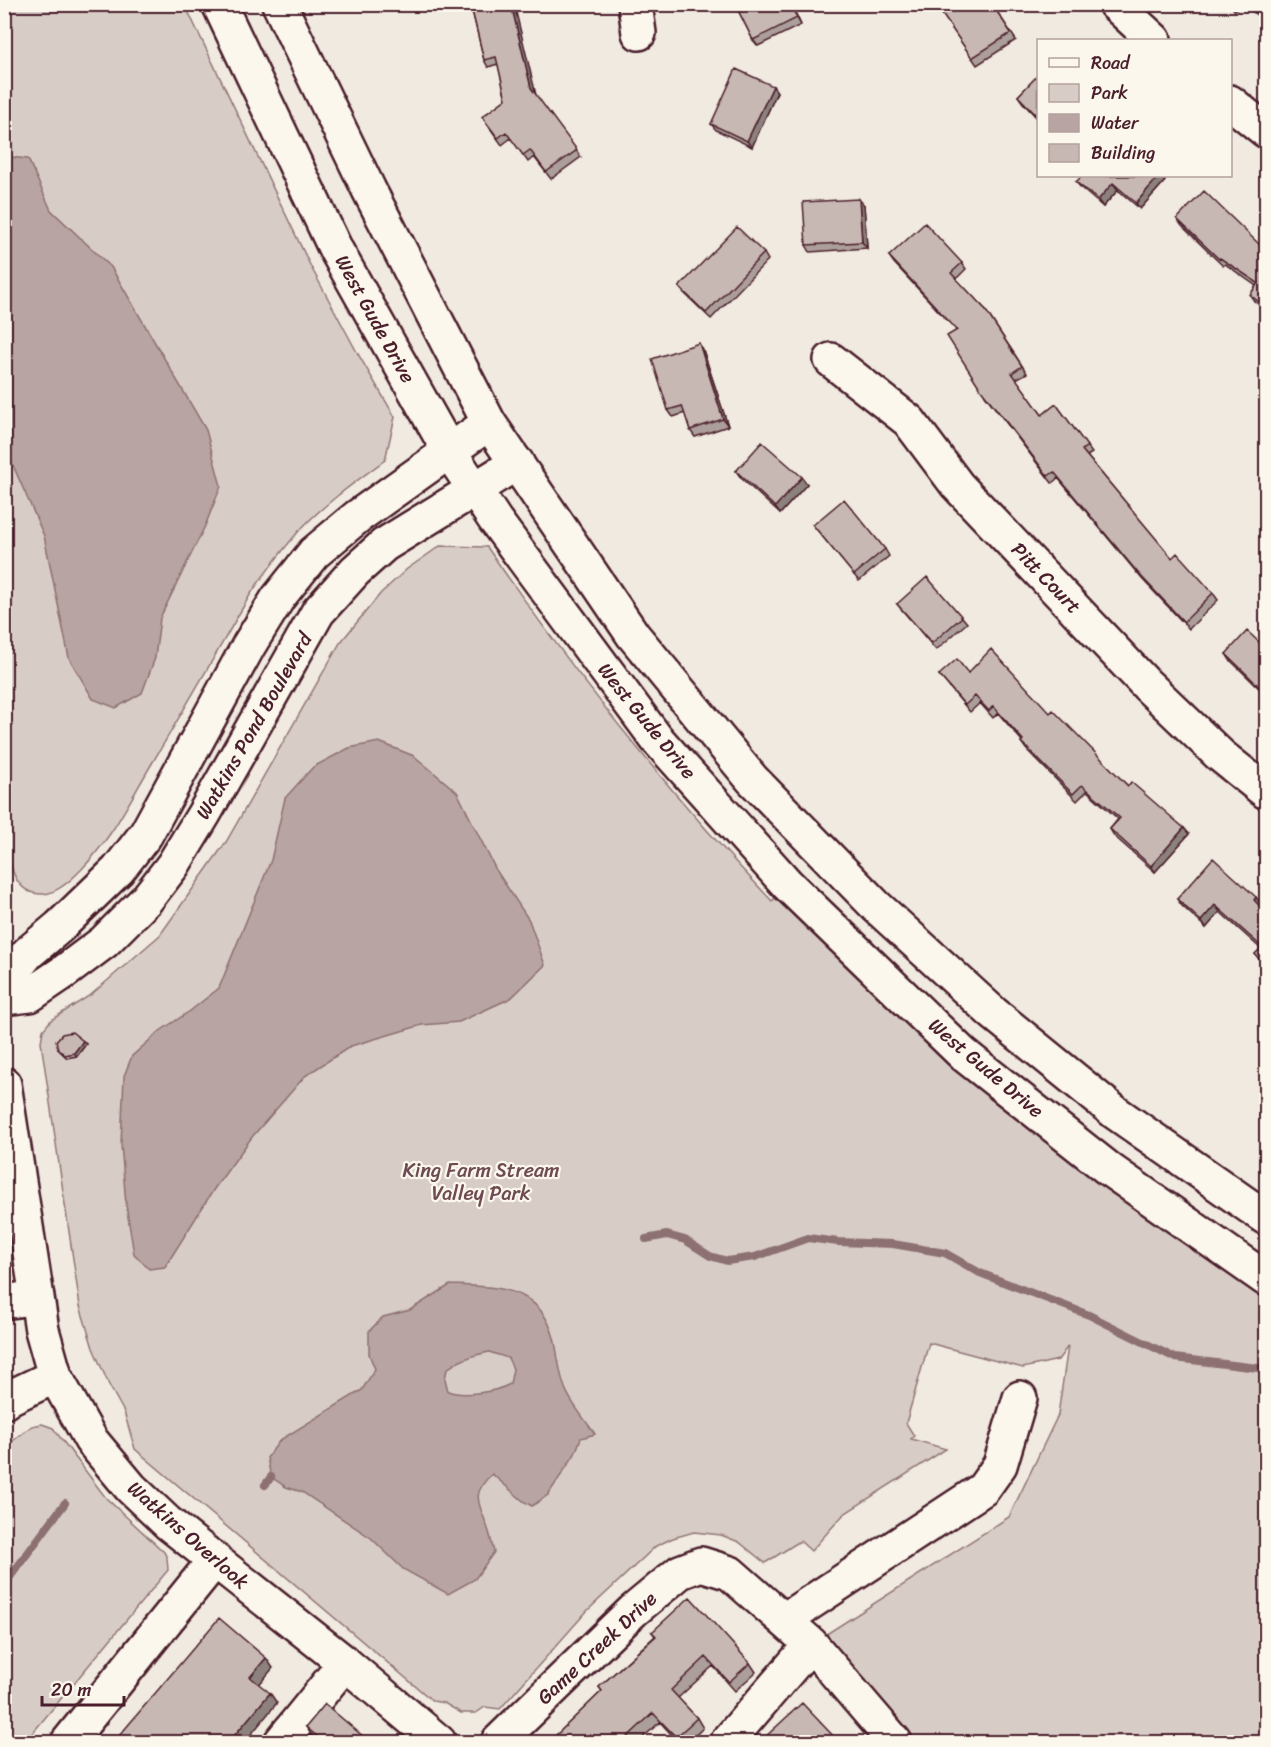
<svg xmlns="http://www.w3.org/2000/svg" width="1271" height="1747" font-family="Sriracha,sans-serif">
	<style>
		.green { fill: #d8ccc6; stroke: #917678; stroke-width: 1.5 }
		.water { fill: #b8a4a2; stroke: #8c6f72; stroke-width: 1.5; fill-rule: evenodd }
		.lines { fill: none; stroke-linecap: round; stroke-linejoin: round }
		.stream { stroke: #8c6f72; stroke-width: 8 }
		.minor-casing { stroke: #4a1f2b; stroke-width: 38 }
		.major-casing { stroke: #4a1f2b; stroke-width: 38 }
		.minor { stroke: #fbf7ec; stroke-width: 33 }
		.major { stroke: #fbf7ec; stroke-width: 33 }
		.wall { fill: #ac9e9a; stroke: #4a1f2b; stroke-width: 1.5 }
		.shaded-wall { fill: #8c817d; stroke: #4a1f2b; stroke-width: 1.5 }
		.building { fill: #c8b8b3; stroke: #4a1f2b; stroke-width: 1.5 }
		.labels { text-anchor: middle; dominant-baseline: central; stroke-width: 4.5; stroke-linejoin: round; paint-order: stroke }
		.street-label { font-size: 20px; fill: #4a1f2b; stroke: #fbf7ec }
		.park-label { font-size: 20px; fill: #6e4a52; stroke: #fbf7ec }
	</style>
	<rect width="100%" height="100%" fill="#f0eae0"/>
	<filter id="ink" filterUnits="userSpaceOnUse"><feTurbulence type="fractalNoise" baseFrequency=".0167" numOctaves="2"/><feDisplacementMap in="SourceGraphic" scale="12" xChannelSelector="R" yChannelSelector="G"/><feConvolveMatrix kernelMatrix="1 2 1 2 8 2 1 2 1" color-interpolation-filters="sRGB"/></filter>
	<g filter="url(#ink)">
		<path class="green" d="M4,5H185L311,267L358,354L395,417L385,460C355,482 324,504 298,532C281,552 265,573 250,595C217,652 185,708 151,765C138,787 126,810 112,831C99,850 67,893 43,894C10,895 9,855 4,832Z
			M440,546L487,547C573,672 667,791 772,901L788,885L963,1054L1266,1279V1742H895L811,1644L1009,1517L1058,1415L1068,1346L1058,1360L1023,1368L929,1343L906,1423L914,1436L911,1439L946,1449L844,1514L811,1551L800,1541L765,1563L739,1542L721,1535L694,1532L673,1538L656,1546L587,1611L500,1709L485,1707L476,1713H461L444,1703L433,1701L135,1449L124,1412L109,1385L93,1348L80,1306L41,1042L43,1030L51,1020L92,994L160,935L226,842L340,643L381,593L407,569Z
			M42,1424L53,1428L106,1498L164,1552L167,1558L168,1570L25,1742H5V1447L32,1426Z"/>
		<path class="water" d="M10,157L28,159L51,210L111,267L206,430L221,486L205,526L160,618L155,658L142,693L116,708L93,699L69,658L44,536L5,447L4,170Z
			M379,742L414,756L457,792L496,870L529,920L545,965L511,998L459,1022L422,1025L351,1046L305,1076L252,1137L214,1189L165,1267L149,1269L134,1254L126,1205L121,1144L124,1076L132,1056L160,1031L190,1011L219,988L271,860L285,798L313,767L349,748Z
			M450,1285C496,1287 540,1285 554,1338C558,1354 559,1373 565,1388C570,1402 586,1421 595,1434L581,1438L575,1454L548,1495L532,1506L523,1501L492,1474C469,1495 480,1504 488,1529C491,1537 492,1545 494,1552L475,1579L448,1594L403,1569L371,1538L302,1492L286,1487L271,1477L267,1458L280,1440L362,1390L375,1369L369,1354V1331L383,1317L410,1310ZM489,1352L508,1358L513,1369L510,1384C496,1392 463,1397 448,1391L445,1379L447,1369C460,1359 473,1355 489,1352Z"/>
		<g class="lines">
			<path class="stream" d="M646,1239L667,1235L685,1240L710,1256L727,1261L755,1257L808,1238L838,1242L893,1244L945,1253L980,1273L1089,1315L1175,1358L1266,1369
				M265,1485L271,1477
				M4,1585L65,1503"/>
			<defs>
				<path id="minor" d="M635,4L639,33
					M1115,4L1154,40
					M1230,102L1266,131
					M831,360L909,421L957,485L1147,685L1220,755L1266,792
					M4,982L28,953L59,927L118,870L146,834L249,645L278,598L314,553L357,517L489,423
					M4,998L30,995L64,972L104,942L146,900L173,865L204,814L318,612L355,571L384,545L517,463
					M4,1084L42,1330L55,1376L91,1440L131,1488L168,1523L345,1663L439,1742
					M4,1302L37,1297
					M4,1402L11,1397L55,1376
					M784,1620L983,1489L1000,1465L1020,1398
					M68,1742L214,1561
					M281,1742L345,1663
					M498,1742L633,1611L680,1572L701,1564L730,1573L811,1644L895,1742
					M727,1742L811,1644"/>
				<path id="major" d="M219,4L336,250L449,451L495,520L656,738L788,885L963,1054L1110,1170L1266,1279
					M279,4L369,190L489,423L633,635L752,779L877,907L993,1013L1116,1113L1266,1218"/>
			</defs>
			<use href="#minor" class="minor-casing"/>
			<use href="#major" class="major-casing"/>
			<use href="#minor" class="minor"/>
			<use href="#major" class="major"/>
		</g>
		<path class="wall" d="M735,4H791L801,25L758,46L753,40Z
			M992,4L1016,40L977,65L940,11Z
			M1229,4H1242L1235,11Z
			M1244,4H1266V23Z
			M471,6L581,157L551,179L534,157L528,162L511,138L502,145L482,117L506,99L498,64L488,67L484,60Z
			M1038,75V119L1023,103L1018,96Z
			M773,86L777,92L752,147L716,130L711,124Z
			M1165,181L1140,209L1118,190L1103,207L1081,188L1076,182Z
			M864,205L867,248L810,252L806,245Z
			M1177,219L1259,244L1266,250V310L1254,301L1250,295L1256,286L1225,264L1223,266L1182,226Z
			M764,253L768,260L711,319L684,293L679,287Z
			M889,256L962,263L966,269L956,279L984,308L1027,373L1016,379L1042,415L1056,404L1092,453L1087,456L1172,558L1213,593L1218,600L1189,629L1142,579L1058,478L1052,483L985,395L956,330L894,263Z
			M703,350L728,426L695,437L690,430L685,413L673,417L668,410Z
			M736,471L807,484L780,514L741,478Z
			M813,525L885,549L889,556L859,581Z
			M897,604L962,617L967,623L936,650L902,610Z
			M1266,634V695L1230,660L1226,654L1259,642Z
			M968,673L1050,713L1128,786L1184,828L1189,834L1155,872L1114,836L1110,829L1118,819L1087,791L1077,801L1026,749L1021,742L1022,741L998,713L993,718L980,703L970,712L939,675Z
			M1256,897L1261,904L1260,906L1266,913V968L1255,954L1261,949L1220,912L1206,928L1182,906L1177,899Z
			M83,1041L86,1044L77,1056L67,1058L58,1049Z
			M652,1632L750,1663L756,1672L735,1691L713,1666L678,1698L697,1718L703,1728L687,1743H679L660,1722L637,1743H548L602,1691L599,1687L655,1636Z
			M306,1727L371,1743H320L313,1737Z"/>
		<path class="shaded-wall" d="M511,4H514L536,95L531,88Z
			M790,4H791L801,25L797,18Z
			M773,86L777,92L752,147L747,141Z
			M1159,176H1160L1165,181L1140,209L1136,203Z
			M1113,183L1118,190L1103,207L1098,200Z
			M859,199L864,205L867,248L862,242Z
			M699,343L703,350L728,426L723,419Z
			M802,477L807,484L780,514L775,507Z
			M1184,828L1189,834L1155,872L1151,866Z
			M1256,897L1261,904L1259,907L1254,900Z
			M1215,905L1220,912L1206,928L1201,921Z
			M83,1041L86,1044L77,1056L74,1053Z
			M266,1658L273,1668L257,1687L250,1677Z
			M270,1693L277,1703L244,1743H228Z"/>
		<path class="building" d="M479,4H511L531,88L577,150L546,172L530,150L523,155L506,132L498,138L482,117L506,99L496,57L484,60L471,6Z
			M735,4H790L797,18L753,40Z
			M992,4L1011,33L972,58L940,11L949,4Z
			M1247,4H1266V20Z
			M736,69L773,86L747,141L711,124Z
			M1038,75V117L1018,96Z
			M1082,176H1159L1136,203L1113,183L1098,200L1076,182Z
			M1204,191L1259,244L1266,250V307L1250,295L1258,283L1220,258L1219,259L1177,219Z
			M859,199L862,242L806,245L803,202Z
			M925,223L962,263L951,273L984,308L1022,366L1012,373L1042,415L1056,404L1087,446L1082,450L1172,558L1177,553L1213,593L1184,622L1138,573L1054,472L1048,476L980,388L947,336L957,330L889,256Z
			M737,227L764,253L706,313L679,287Z
			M699,343L723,419L690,430L682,406L668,410L652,359Z
			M762,442L802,477L775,507L736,471Z
			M844,499L885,549L854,575L813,525Z
			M927,577L962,617L932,643L897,604Z
			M1247,631L1259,642L1266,634V693L1226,654Z
			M991,649L1050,713L1053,710L1128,786L1131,782L1184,828L1151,866L1110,829L1120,818L1082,785L1073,794L1021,742L1023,740L993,706L989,711L975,696L965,705L939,675L957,659L968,673Z
			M1213,858L1256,897L1254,900L1266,913V966L1255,954L1262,947L1215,905L1201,921L1177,899Z
			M72,1032L83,1041L74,1053L65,1055L58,1049L56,1041L62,1034Z
			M690,1597L750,1663L729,1682L706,1657L671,1690L697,1718L676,1737L653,1713L621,1743H548L602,1691L599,1687L656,1636L652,1632Z
			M219,1618L266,1658L250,1677L270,1693L228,1743H113Z
			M802,1703L837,1740L834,1743H767L763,1739Z
			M325,1704L371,1743H325L306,1727Z"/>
	</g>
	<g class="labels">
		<g class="street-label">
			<text transform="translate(375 319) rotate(61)">West Gude Drive</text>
			<text transform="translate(1046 578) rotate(46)">Pitt Court</text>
			<text transform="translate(647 721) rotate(51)">West Gude Drive</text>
			<text transform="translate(254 726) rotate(-60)">Watkins Pond Boulevard</text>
			<text transform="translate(986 1068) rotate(40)">West Gude Drive</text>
			<text transform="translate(188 1535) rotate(41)">Watkins Overlook</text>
			<text transform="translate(597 1648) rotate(-43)">Game Creek Drive</text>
		</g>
		<g class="park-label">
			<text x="481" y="1170">King Farm Stream<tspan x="481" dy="23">Valley Park</tspan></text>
		</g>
	</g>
	<rect width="1271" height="1747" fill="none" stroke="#fbf7ec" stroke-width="24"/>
	<rect x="12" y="12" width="1247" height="1723" fill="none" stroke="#4a1f2b" stroke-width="2" filter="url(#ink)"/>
	<rect x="1037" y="39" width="195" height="138" fill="#fbf7ec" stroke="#b4a19f" stroke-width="1.5"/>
	<rect x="1049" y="58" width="30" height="9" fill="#fbf7ec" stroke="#b4a19f" stroke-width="1.5"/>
	<text x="1091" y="69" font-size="18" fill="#4a1f2b">Road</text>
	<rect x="1049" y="84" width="30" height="18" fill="#d8ccc6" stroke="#b4a19f" stroke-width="1.5"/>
	<text x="1091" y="99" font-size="18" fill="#4a1f2b">Park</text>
	<rect x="1049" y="114" width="30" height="18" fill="#b8a4a2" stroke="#b4a19f" stroke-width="1.5"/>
	<text x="1091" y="129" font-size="18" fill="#4a1f2b">Water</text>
	<rect x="1049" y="144" width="30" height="18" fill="#c8b8b3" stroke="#b4a19f" stroke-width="1.5"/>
	<text x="1091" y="159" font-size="18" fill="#4a1f2b">Building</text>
	<path d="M42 1696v9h82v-9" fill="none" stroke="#4a1f2b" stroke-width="3"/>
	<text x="51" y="1696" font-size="18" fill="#4a1f2b" stroke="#fbf7ec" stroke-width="4.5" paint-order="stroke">20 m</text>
</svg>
